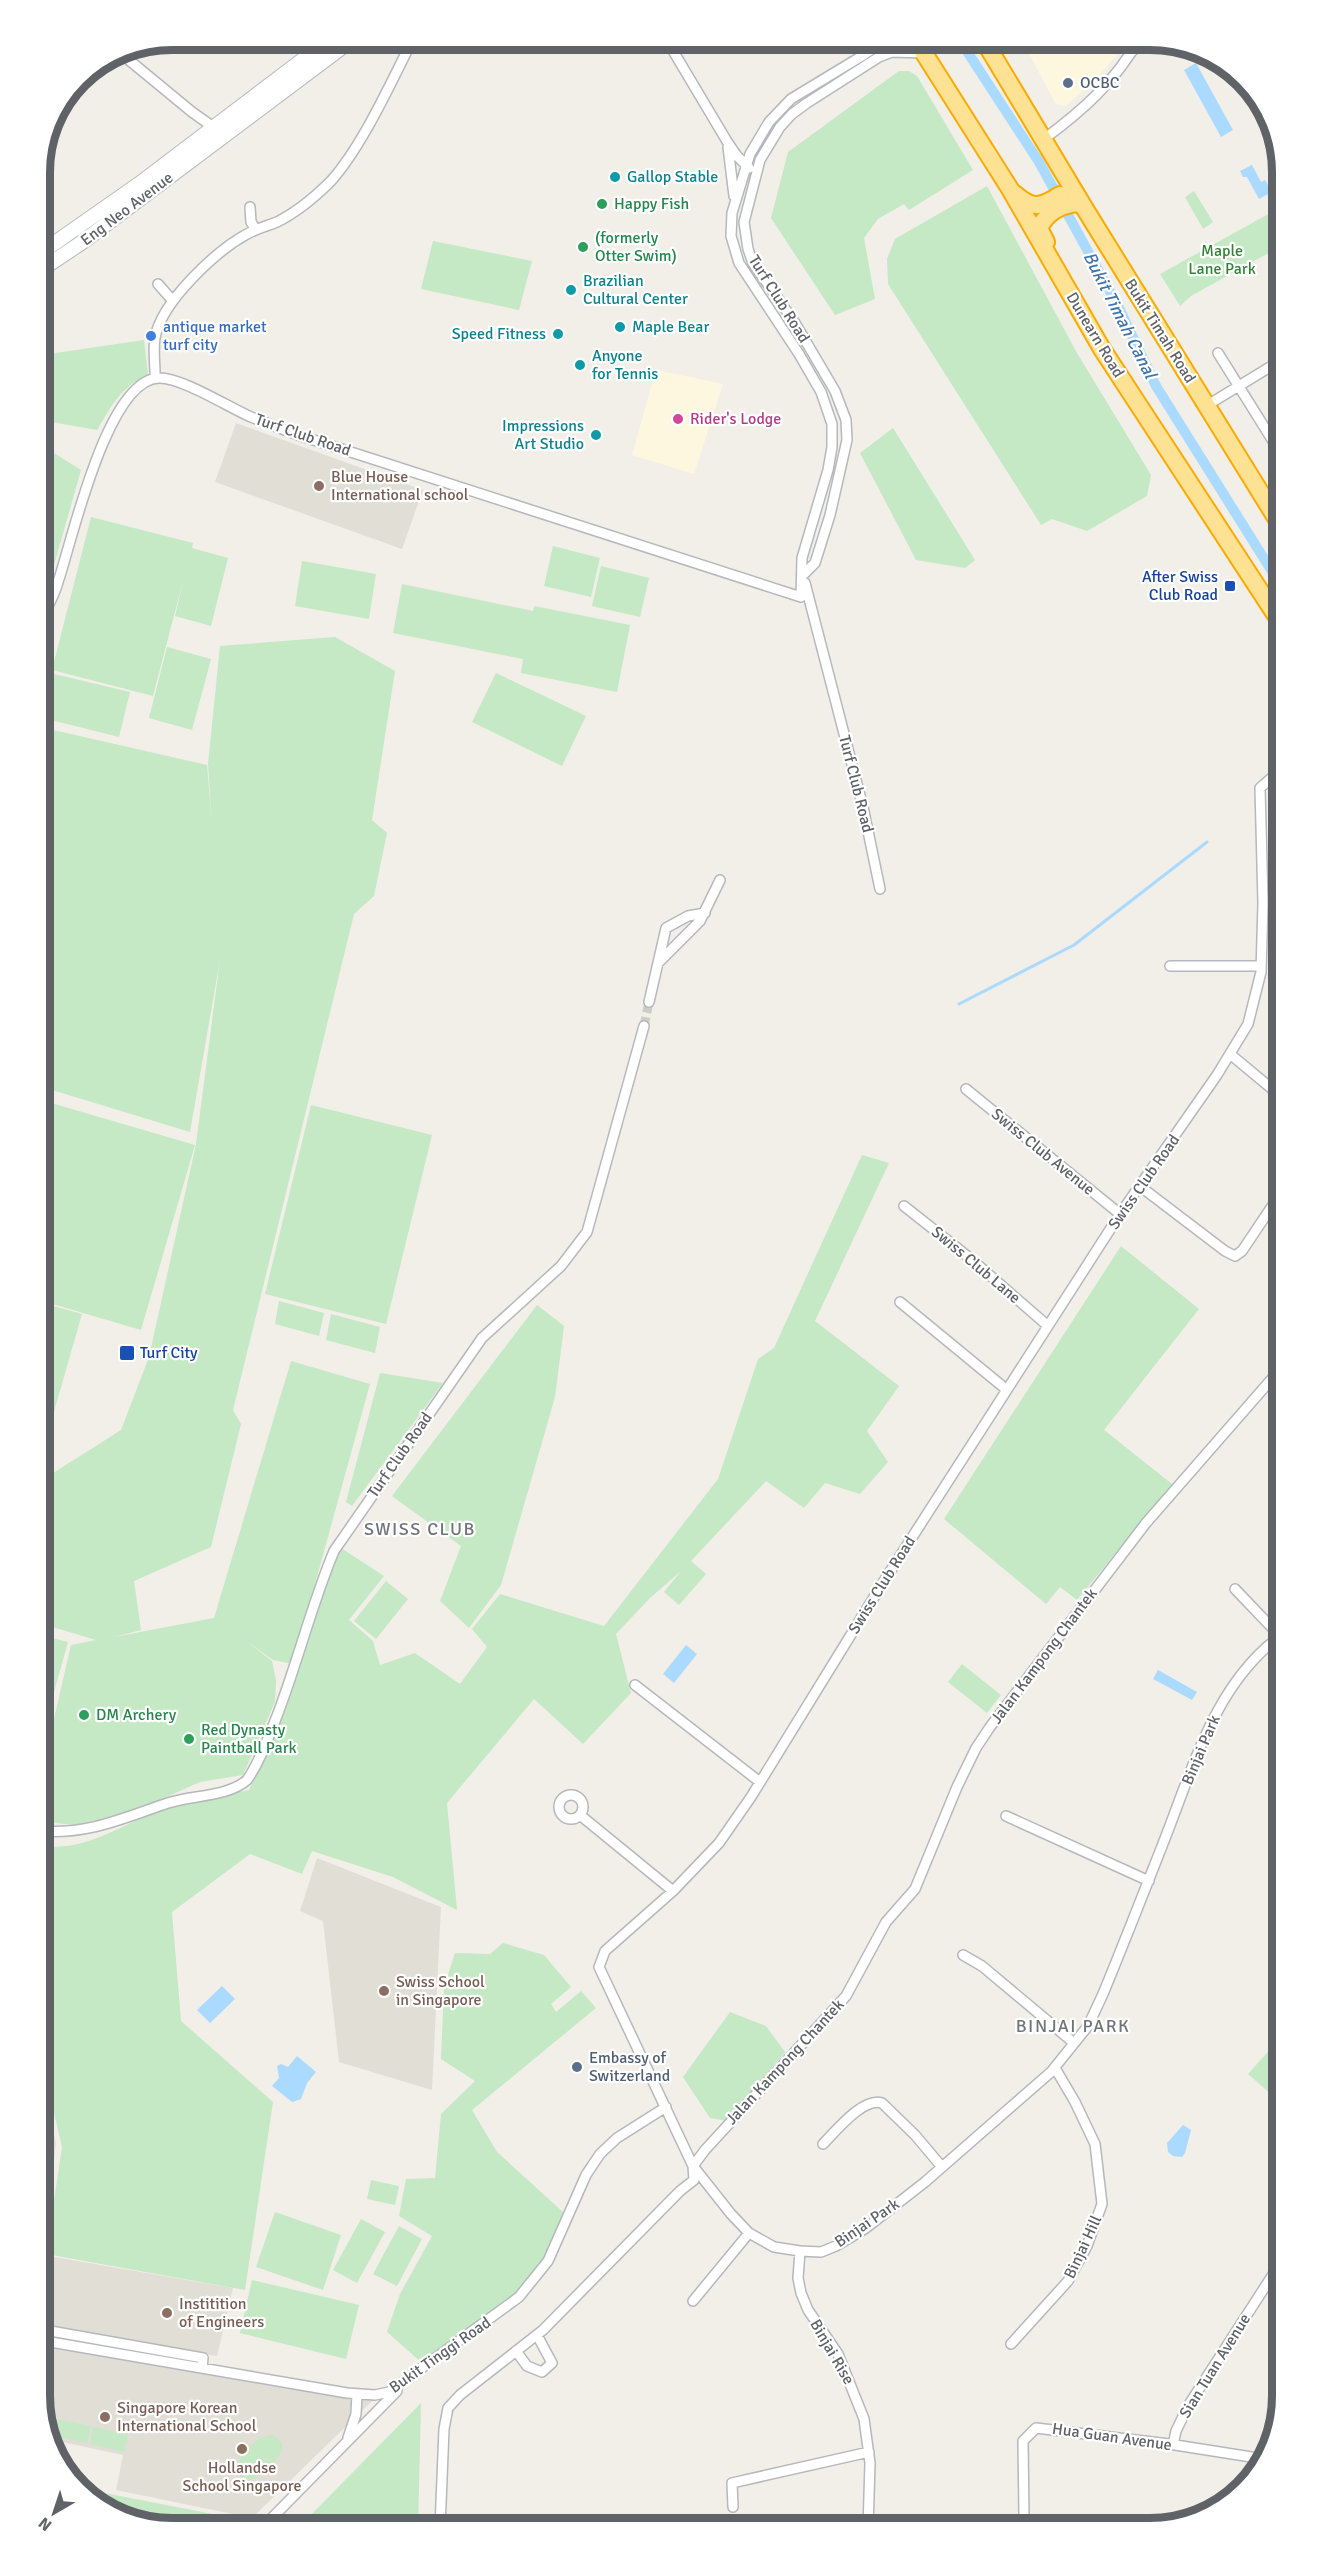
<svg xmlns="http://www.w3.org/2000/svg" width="1322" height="2567" font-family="Signika,sans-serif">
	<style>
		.commercial { fill: #fef7e0 }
		.education { fill: #e1ded6 }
		.green { fill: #c5e8c5 }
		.water { fill: #aadaff }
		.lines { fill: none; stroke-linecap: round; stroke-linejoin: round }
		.stream { stroke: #aadaff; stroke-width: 3 }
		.canal { stroke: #aadaff; stroke-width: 10 }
		.street-tunnel { stroke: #ccccc8; stroke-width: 9; stroke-dasharray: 9 4.5; stroke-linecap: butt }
		.street-casing { stroke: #b5b8bc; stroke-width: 12 }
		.secondary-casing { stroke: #b6babf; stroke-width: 16 }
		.highway-casing { stroke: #f9ab00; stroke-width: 20 }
		.street { stroke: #fff; stroke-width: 9 }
		.secondary { stroke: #fff; stroke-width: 14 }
		.highway { stroke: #fde293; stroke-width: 16 }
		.service-dot { fill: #5c6f8a; stroke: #fff; stroke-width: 2 }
		.culture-dot { fill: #0f9aa8; stroke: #fff; stroke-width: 2 }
		.leisure-dot { fill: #2e9e5b; stroke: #fff; stroke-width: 2 }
		.shop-dot { fill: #3f7fe0; stroke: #fff; stroke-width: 2 }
		.hotel-dot { fill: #d1479c; stroke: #fff; stroke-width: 2 }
		.education-dot { fill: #8d6e63; stroke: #fff; stroke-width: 2 }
		.transit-dot { fill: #1a4fb4; stroke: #fff; stroke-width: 2 }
		.labels { text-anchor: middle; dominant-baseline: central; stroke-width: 4.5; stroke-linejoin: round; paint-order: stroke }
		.service-label { font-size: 16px; fill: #4e5e75; stroke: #fff; text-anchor: start }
		.culture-label { font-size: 16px; fill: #0d838f; stroke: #fff; text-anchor: start }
		.leisure-label { font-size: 16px; fill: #27864d; stroke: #fff; text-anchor: start }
		.street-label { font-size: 16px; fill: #5f6368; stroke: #fff }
		.park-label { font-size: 16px; fill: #348238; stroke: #fff }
		.shop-label { font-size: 16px; fill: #366cbe; stroke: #fff; text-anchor: start }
		.hotel-label { font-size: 16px; fill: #b23c85; stroke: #fff; text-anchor: start }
		.education-label { font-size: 16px; fill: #785e54; stroke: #fff; text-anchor: start }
		.transit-label { font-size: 16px; fill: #164399; stroke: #fff; text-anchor: end }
		.water-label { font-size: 18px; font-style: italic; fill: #4174aa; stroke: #fff }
		.neighbourhood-label { font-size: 18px; letter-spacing: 1.5px; fill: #70757a; stroke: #fff }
		.rim { fill: none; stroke: #5f6368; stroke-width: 8 }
	</style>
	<rect width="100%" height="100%" fill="#f1efe8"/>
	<path class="commercial" d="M1021,39H1126L1115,57L1095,80L1066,106L1056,104Z
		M656,370L723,384L694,474L632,455Z"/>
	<path class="education" d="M236,423L423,490L402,549L215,482Z
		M317,1858L441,1907L432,2090L339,2062L323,1921L300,1911Z
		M39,2066L56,2143L43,2255L233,2288L217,2356L39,2328Z
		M39,2344L176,2368L373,2400L252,2518L116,2490L123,2455L48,2439L39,2395Z"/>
	<path class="green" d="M899,71H909L917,76L973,170L909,210L904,204L878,219L864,238L875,299L835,315L771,218L788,152Z
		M987,186L1077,353L1151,475L1147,496L1087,531L1052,519L1041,525L888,284L887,259L895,239Z
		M1194,191L1213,222L1203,229L1185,197Z
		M1283,206V245L1191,296L1180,306L1160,274Z
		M433,241L532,261L519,310L421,289Z
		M39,312L49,354L144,340L148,374C119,389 113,404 97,430L52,422L46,448L81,470L49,583L39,602Z
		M893,428L975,560L965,568L916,560L860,453Z
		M91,517L193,543L192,548L228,558L211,626L175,616L183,581L153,696L52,670Z
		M553,546L600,558L591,597L544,586Z
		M302,561L376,574L369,619L295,606Z
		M601,566L649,578L640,617L592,606Z
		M402,584L533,611L534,606L630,625L617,692L521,673L523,659L393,633Z
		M335,637L395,671L372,820L387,833L374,896L354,914L233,1410L241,1424L211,1547L134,1581L141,1630L114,1637L214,1618L291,1361L370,1384L293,1664L273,1660L246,1641L272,1661L276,1680L275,1702L243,1775L200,1782L135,1811L74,1825L39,1821V1784L71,1645L96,1640L39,1623V1482L121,1430L149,1357L196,1144L220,960L190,1132L39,1086V729L40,727L207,765L212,824L208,764L220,646Z
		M167,647L211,659L192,730L149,718Z
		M496,673L586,716L562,766L472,722Z
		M54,674L130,692L119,737L43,718Z
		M41,1100L195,1145L141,1330L39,1300V1107Z
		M311,1105L432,1135L386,1324L265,1294Z
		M862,1155L889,1163L815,1321L899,1386L867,1431L888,1462L860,1494L825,1483L804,1508L766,1481L691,1561L706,1574L679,1605L664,1592L681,1571L650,1598L616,1634L631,1693L583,1744L534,1699L447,1803L457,1910L393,1877L312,1851L302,1874L250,1854L172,1912L181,2021L273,2102L245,2290L46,2254L62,2147L42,2061H39V1846C89,1853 130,1819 175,1804C199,1797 225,1795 249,1790L281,1715L324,1584L341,1548L384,1576L349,1620L373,1641L380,1665L415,1653L460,1684L487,1647L472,1629L500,1594L604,1626L718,1479L758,1359L774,1348Z
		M1121,1246L1199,1309L1104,1430L1172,1484L1077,1600L1060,1587L1046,1604L944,1519Z
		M279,1301L324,1313L319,1336L275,1324Z
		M39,1302L82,1314L39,1464Z
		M537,1305L564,1326L555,1397L501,1585L469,1628L440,1601L461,1546L392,1496Z
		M331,1314L380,1327L375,1353L326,1340Z
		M380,1373L443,1383L352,1506L346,1502Z
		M386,1581L408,1599L376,1639L354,1621Z
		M39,1635L68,1642L39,1746Z
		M962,1664L1001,1695L987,1713L948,1682Z
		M503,1943L544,1955L571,1987L551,2004L556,2012L581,1991L596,2008L472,2110L497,2152L564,2213L540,2265L510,2300L421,2362L387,2332L400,2294L432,2236L399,2216L406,2179L435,2178L441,2114L475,2081L441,2059L444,1987L455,1953L490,1954Z
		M730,2012L766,2026L785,2052L727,2121L710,2118L683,2077Z
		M1283,2035V2099L1280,2102L1248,2074Z
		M39,2148L50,2150L41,2217L39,2216Z
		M371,2180L399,2186L395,2205L367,2199Z
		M275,2212L341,2235L323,2290L256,2267Z
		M361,2219L385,2232L357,2283L333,2270Z
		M399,2226L422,2239L397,2286L373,2274Z
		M252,2280L359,2305L346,2359L240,2333Z
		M421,2403L418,2528H298Z
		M56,2419L91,2426L87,2443L53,2436Z
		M93,2427L128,2434L124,2452L90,2444Z
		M273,2435L282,2443C284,2458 259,2481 245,2481L235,2471C237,2457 259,2434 273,2435Z
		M84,2489L238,2519L223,2528H163L98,2505Z"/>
	<path class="water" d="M1196,63L1233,130L1221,137L1184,70Z
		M1252,165L1261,182L1265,180L1272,192L1259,199L1247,177H1243L1240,171Z
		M686,1645L697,1654L674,1683L663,1674Z
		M1158,1670L1197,1692L1192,1700L1153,1679Z
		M222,1986L235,1999L210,2023L197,2010Z
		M297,2056L316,2072L307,2083L301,2099L292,2102L272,2086L279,2078L277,2066L281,2064L288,2067Z
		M1183,2125L1191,2130L1185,2153L1182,2157L1173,2156L1168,2152L1167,2143Z"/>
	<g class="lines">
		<path class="stream" d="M959,1004L1074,945L1207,842"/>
		<path class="canal" d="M959,39L1039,162L1119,308L1156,386L1283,589"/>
		<path class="street-tunnel" d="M644,1026L649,1002"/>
		<defs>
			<path id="street" d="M666,39L728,143L737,156L749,168
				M1126,39L1134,50
				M118,51L192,112L216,129
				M1044,139C1082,111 1116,81 1139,39
				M728,147L734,196
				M250,207L251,222L256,230
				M158,284L173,301
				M1218,353L1283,457
				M155,374C155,363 153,349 155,338C161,302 216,251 247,234C256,229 267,226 277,222C297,212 315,197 331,181C363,145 391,82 413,39
				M1206,406L1283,359
				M803,575L815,563L830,515L847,440L846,420L835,391L795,323L753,263L748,249L744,222L760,160L780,127L792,114L807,103L879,57L892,52L924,53
				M805,583L863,807L880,889
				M39,624C46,610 54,597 58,582C72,541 107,379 159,378C183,378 228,407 251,417C266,423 282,429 298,435L801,597L802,558L828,470L832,447V424L821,392L799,354L739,263L731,236L732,213L750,154L769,122L791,99L862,56L877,46L882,39
				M658,963L700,921L720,880
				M1170,966H1261
				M649,1002L666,928L688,916L705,913
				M1230,1054L1283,1098
				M966,1089L1120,1214
				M1141,1187L1225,1251L1235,1256L1242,1251L1283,1190
				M904,1206L971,1259L1048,1326
				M900,1302L1007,1390
				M1235,1589L1280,1636
				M1283,1634C1215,1682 1193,1768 1164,1841C1144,1892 1124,1943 1103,1994L1088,2026L1051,2072L925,2182L866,2228L836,2246L821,2252L800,2251L774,2247L749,2233L731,2214L693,2166L599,1967L605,1951L673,1891L719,1843L751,1797L884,1581L1048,1326L1120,1214L1217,1075L1248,1024L1261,972L1263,903L1260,788L1283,768
				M635,1685L760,1782
				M559 1807a12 12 0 1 1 24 0a12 12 0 1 1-24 0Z
				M580,1815L673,1891
				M1006,1816L1149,1881
				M39,1831C88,1835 123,1818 168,1803C192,1795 228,1797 247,1780C259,1763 267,1741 275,1721C297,1665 311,1606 334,1551L482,1338L561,1266L587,1232L644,1026
				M963,1955L982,1966L1074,2043
				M823,2144C836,2131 863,2097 882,2103L915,2135L942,2167
				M800,2251L798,2278L801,2293L808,2310L838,2354L864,2419L870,2463L868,2528
				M693,2301L749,2233
				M39,2329L203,2358L202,2368
				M39,2340L347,2393L375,2395L389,2392L519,2297L548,2261L586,2175L600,2154L617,2138L666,2107
				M1011,2344L1068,2281L1087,2246L1102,2204L1095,2144L1075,2102L1055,2068
				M516,2351L527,2366L542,2372L552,2363L537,2335
				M348,2438L356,2414L357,2394
				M1173,2445L1176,2431L1188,2406L1283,2259
				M733,2507L732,2483L869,2452
				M262,2528L397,2391
				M440,2528L444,2429L448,2408L460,2395L543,2330L680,2191L694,2180L693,2166L705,2150L846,1996L886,1922L915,1889L957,1787L976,1748L990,1727L1146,1523L1283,1366
				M1038,2528L1026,2523L1024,2517L1023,2441L1036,2428L1169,2444L1264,2459"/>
			<path id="secondary" d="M39,254L139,184L330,39
				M39,271L81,243L353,39"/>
			<path id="highway" d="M915,39L1010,189L1102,349L1283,626
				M983,39L1085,209L1283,529
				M1015,194C1033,210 1041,207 1060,195
				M1046,242L1039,228C1047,212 1062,204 1080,203L1085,209"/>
		</defs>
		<use href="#street" class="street-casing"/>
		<use href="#secondary" class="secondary-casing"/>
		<use href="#highway" class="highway-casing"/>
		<use href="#street" class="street"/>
		<use href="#secondary" class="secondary"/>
		<use href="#highway" class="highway"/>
	</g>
	<g class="service-dot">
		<circle cx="1068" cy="83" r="6"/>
		<circle cx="577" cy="2067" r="6"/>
	</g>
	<g class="culture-dot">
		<circle cx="615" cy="177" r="6"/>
		<circle cx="571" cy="290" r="6"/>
		<circle cx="620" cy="327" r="6"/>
		<circle cx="558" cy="334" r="6"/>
		<circle cx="580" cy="365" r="6"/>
		<circle cx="596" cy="435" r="6"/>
	</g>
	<g class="leisure-dot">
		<circle cx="602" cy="204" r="6"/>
		<circle cx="583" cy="247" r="6"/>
		<circle cx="84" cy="1715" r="6"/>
		<circle cx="189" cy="1739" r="6"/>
	</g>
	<circle class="shop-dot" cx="151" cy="336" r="6"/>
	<circle class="hotel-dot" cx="678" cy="419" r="6"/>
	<g class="education-dot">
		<circle cx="319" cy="486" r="6"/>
		<circle cx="384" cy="1991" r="6"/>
		<circle cx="167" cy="2313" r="6"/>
		<circle cx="105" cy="2417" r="6"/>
		<circle cx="242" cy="2449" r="6"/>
	</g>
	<g class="transit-dot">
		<rect x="1224" y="580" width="12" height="12" rx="3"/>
		<rect x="119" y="1345" width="16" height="16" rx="3"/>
	</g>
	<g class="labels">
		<g class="service-label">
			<text x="1080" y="83">OCBC</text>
			<text x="589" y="2058">Embassy of<tspan x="589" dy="18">Switzerland</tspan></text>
		</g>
		<g class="culture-label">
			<text x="627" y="177">Gallop Stable</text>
			<text x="583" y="281">Brazilian<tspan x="583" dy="18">Cultural Center</tspan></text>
			<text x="632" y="327">Maple Bear</text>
			<text x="546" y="334" text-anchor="end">Speed Fitness</text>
			<text x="592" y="356">Anyone<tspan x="592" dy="18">for Tennis</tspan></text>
			<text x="584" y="426" text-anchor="end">Impressions<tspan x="584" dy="18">Art Studio</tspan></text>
		</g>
		<g class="leisure-label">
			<text x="614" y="204">Happy Fish</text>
			<text x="595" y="238">(formerly<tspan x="595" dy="18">Otter Swim)</tspan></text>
			<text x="96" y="1715">DM Archery</text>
			<text x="201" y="1730">Red Dynasty<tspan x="201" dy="18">Paintball Park</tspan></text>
		</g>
		<g class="street-label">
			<text transform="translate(127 209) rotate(-37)">Eng Neo Avenue</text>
			<text transform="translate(779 299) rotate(58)">Turf Club Road</text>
			<text transform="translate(1160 331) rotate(58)">Bukit Timah Road</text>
			<text transform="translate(1095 335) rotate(59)">Dunearn Road</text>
			<text transform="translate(303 435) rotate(19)">Turf Club Road</text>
			<text transform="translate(856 784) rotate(76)">Turf Club Road</text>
			<text transform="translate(1043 1152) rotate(39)">Swiss Club Avenue</text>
			<text transform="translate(1144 1182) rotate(-55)">Swiss Club Road</text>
			<text transform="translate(976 1265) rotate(40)">Swiss Club Lane</text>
			<text transform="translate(400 1455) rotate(-55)">Turf Club Road</text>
			<text transform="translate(882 1585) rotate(-58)">Swiss Club Road</text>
			<text transform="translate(1044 1656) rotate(-53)">Jalan Kampong Chantek</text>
			<text transform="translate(1201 1750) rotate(-67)">Binjai Park</text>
			<text transform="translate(785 2062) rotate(-47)">Jalan Kampong Chantek</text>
			<text transform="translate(867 2223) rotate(-34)">Binjai Park</text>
			<text transform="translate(1083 2247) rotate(-65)">Binjai Hill</text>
			<text transform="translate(832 2352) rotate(60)">Binjai Rise</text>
			<text transform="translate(440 2355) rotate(-35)">Bukit Tinggi Road</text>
			<text transform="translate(1215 2366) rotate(-58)">Sian Tuan Avenue</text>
			<text transform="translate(1112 2437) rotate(8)">Hua Guan Avenue</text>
		</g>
		<g class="park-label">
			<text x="1222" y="251">Maple<tspan x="1222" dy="18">Lane Park</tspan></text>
		</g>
		<g class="shop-label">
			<text x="163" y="327">antique market<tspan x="163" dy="18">turf city</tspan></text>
		</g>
		<g class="hotel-label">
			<text x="690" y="419">Rider's Lodge</text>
		</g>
		<g class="education-label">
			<text x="331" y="477">Blue House<tspan x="331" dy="18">International school</tspan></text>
			<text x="396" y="1982">Swiss School<tspan x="396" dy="18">in Singapore</tspan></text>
			<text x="179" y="2304">Institition<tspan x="179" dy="18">of Engineers</tspan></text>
			<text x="117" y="2408">Singapore Korean<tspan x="117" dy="18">International School</tspan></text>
			<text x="242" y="2468" text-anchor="middle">Hollandse<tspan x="242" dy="18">School Singapore</tspan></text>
		</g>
		<g class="transit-label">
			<text x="1218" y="577">After Swiss<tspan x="1218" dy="18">Club Road</tspan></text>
			<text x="140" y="1353" text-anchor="start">Turf City</text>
		</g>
		<g class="water-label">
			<text transform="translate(1120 315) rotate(63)">Bukit Timah Canal</text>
		</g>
		<g class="neighbourhood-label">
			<text x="420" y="1529">SWISS CLUB</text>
			<text x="1073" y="2026">BINJAI PARK</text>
		</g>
	</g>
	<path d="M0 0H1322V2567H0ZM172 50H1150A122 122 0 0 1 1272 172V2396A122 122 0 0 1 1150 2518H172A122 122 0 0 1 50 2396V172A122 122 0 0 1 172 50Z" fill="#fff" fill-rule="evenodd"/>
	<path class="rim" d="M172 50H1150A122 122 0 0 1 1272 172V2396A122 122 0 0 1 1150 2518H172A122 122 0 0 1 50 2396V172A122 122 0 0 1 172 50Z"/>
	<g transform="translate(54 2513) rotate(219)" stroke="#ffffff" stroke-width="4.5" paint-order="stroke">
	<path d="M0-4.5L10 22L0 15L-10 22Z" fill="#5f6368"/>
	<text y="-9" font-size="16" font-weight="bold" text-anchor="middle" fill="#5f6368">N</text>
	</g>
</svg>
